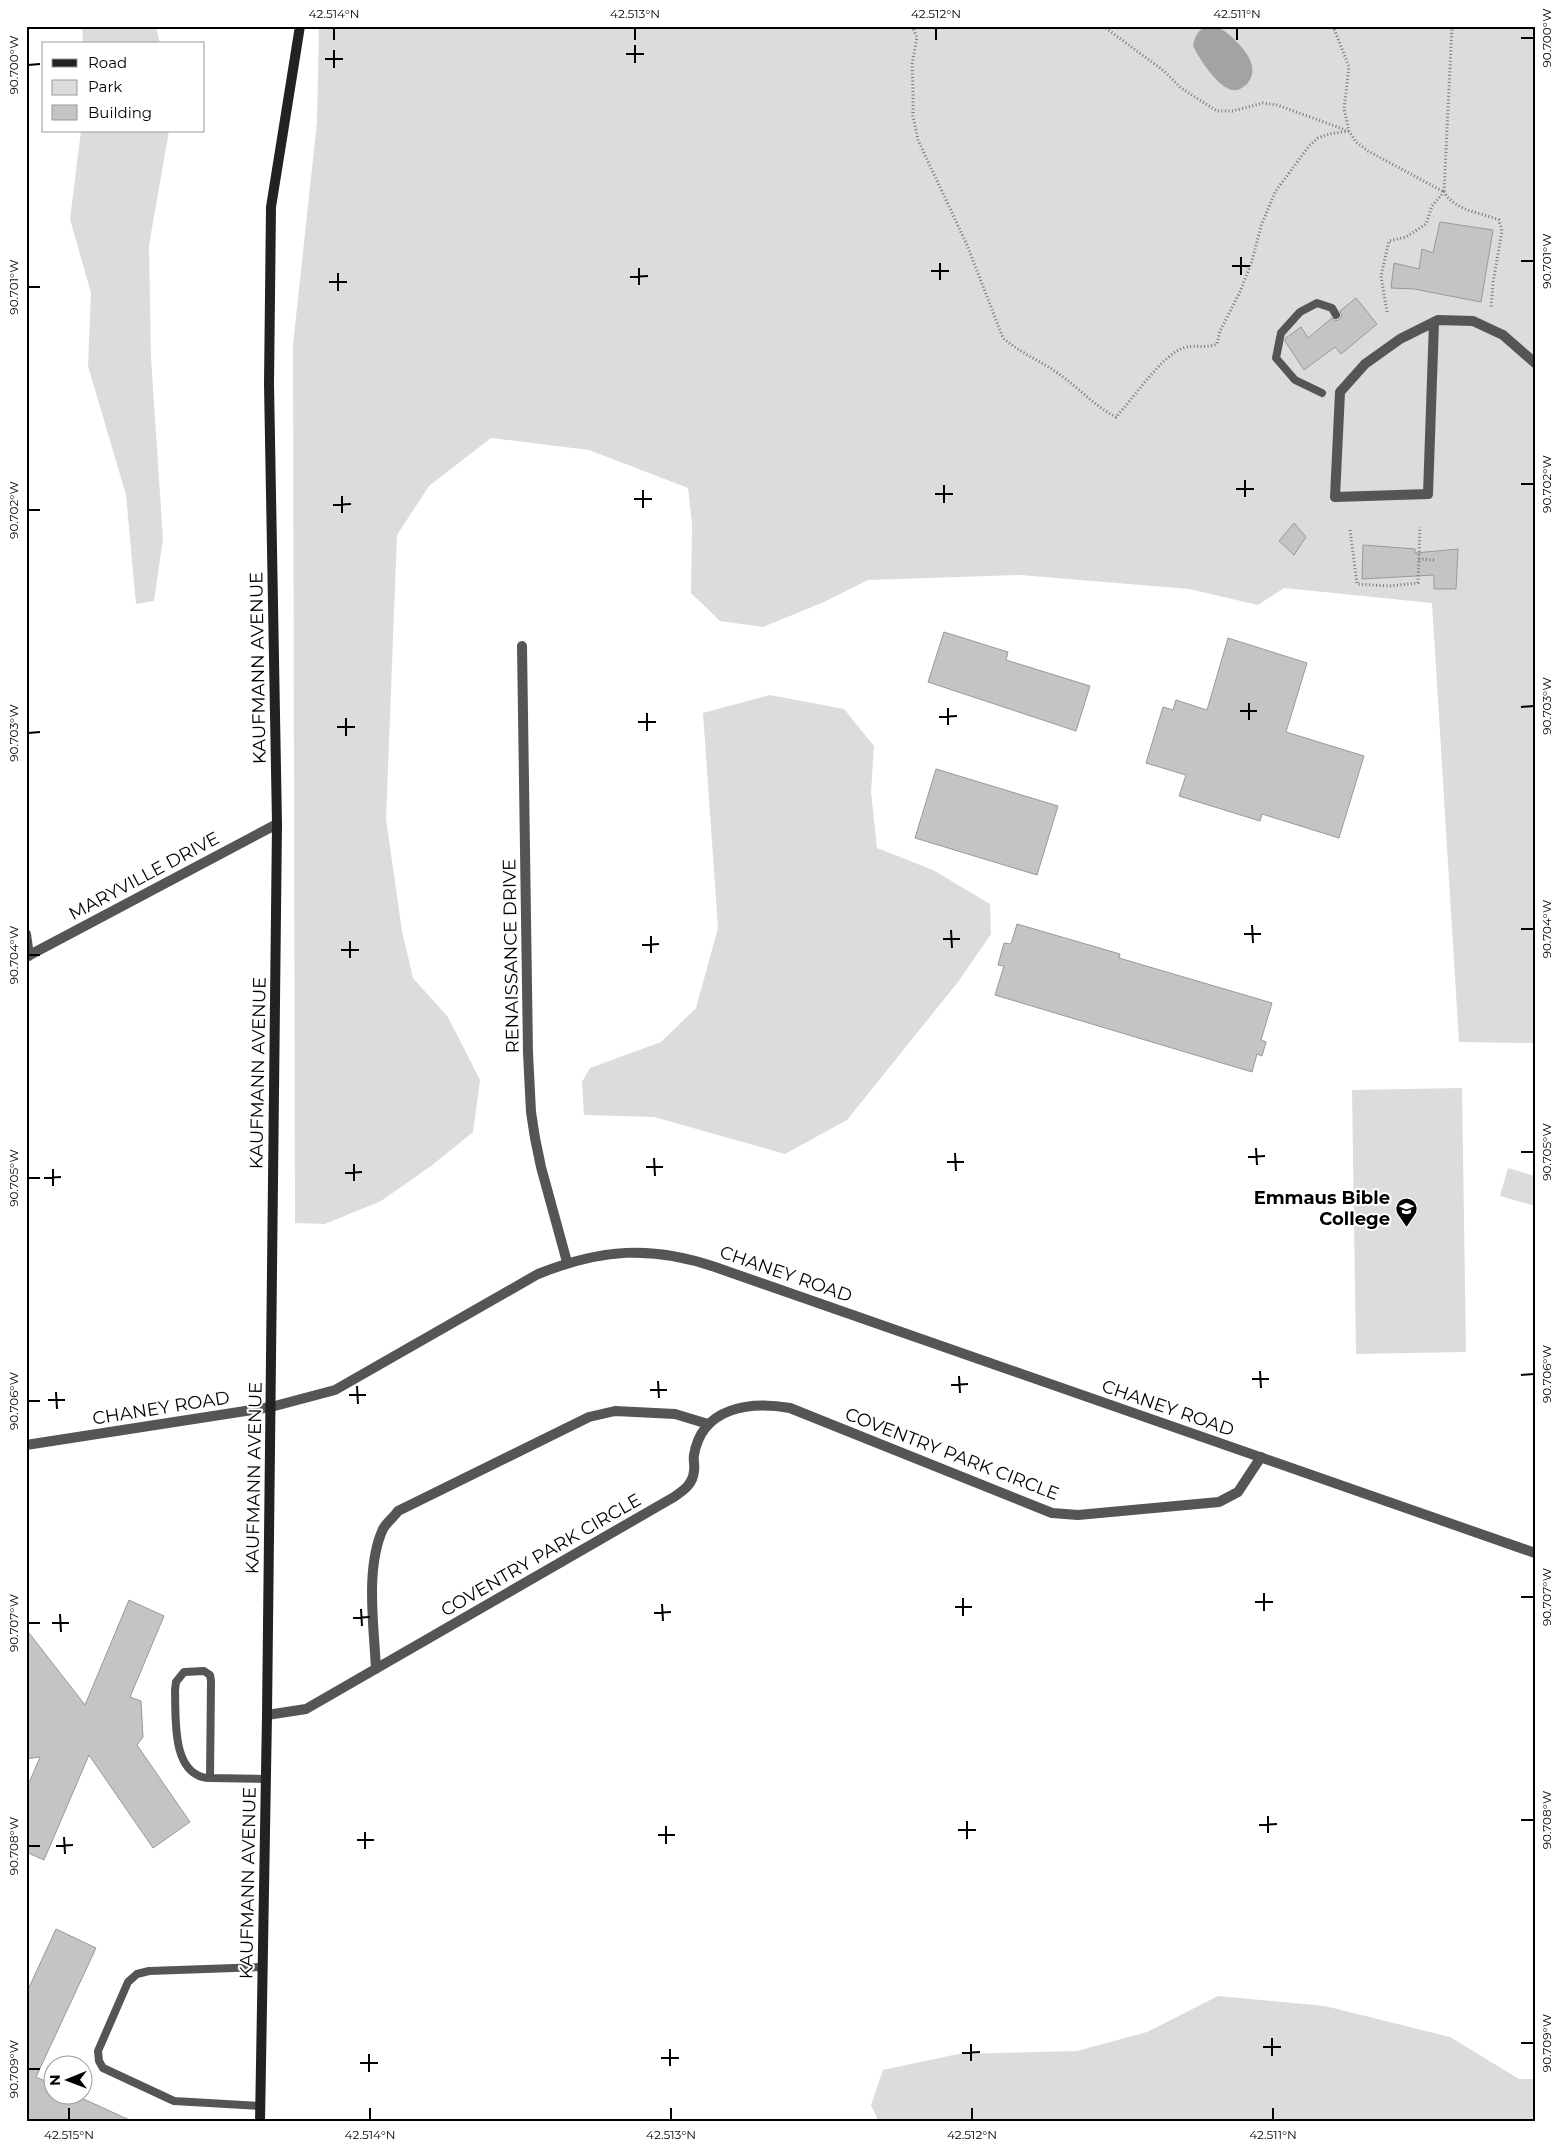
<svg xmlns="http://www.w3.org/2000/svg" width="1561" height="2148" font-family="Montserrat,sans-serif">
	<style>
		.green { fill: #dcdcdc }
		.water { fill: #a3a3a3 }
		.building { fill: #c4c4c4; stroke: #999 }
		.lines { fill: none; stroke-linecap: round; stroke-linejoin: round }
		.path { stroke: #777; stroke-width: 3; stroke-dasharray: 1 2.5; stroke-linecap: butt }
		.service { stroke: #555; stroke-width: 8 }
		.minor { stroke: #555; stroke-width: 10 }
		.tertiary { stroke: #555; stroke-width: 10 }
		.secondary { stroke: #222; stroke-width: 10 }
		.ticks { fill: none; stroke: #000; stroke-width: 2 }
		.labels { text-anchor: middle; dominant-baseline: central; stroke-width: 4; stroke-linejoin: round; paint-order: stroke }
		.street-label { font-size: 18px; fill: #000; stroke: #fff }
		.poi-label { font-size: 18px; font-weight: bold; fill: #000; stroke: #fff; text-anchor: end }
		.neatline { fill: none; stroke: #000; stroke-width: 2 }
		.ticks-label { font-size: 12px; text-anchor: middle; fill: #000 }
	</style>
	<rect width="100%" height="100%" fill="#fff"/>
	<path class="green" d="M82,26H156L160,44H83Z
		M319,26H1535V1043L1459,1042L1432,603L1284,588L1258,605L1189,589L1020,575L868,580L824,602L763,627L720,621L691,593L692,524L688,488L589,450L491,438L429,486L397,535L386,819L402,931L413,978L448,1017L480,1080L473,1132L431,1166L381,1201L325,1224L295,1223L293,345L317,122Z
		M81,131H169L149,245L151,358L163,539L154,601L136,604L126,495L88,366L91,293L70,219Z
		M770,695L844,709L874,746L871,792L877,848L933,870L990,904L991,934L958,982L847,1120L785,1154L654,1117L584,1115L582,1082L590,1068L661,1042L696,1008L718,928L703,713Z
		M1462,1088L1466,1352L1356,1354L1352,1090Z
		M1508,1168L1535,1176V1206L1500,1196Z
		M1218,1996L1325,2006L1450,2037L1519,2079H1535V2122H879L871,2105L883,2070L958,2054L1077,2051L1147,2032Z"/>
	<path class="water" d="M1213,26C1224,29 1231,36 1238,43C1249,55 1259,70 1247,84C1244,87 1238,91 1234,90C1219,90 1199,58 1193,46C1195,34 1200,26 1213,26Z"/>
	<path class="building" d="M1440,222L1493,230L1481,302L1414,289L1391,288L1394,263L1419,269L1422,249L1433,253Z
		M1356,298L1377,324L1341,354L1335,347L1304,370L1285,341L1286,338L1301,327L1308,338L1332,318L1335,321L1339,320L1342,316L1340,311Z
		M1294,523L1306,537L1294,555L1279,541Z
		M1363,545L1415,549V553L1458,549L1456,589H1434V575L1362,579Z
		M944,632L1008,652L1006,660L1090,686L1076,731L928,682Z
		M1228,638L1307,663L1286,732L1364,756L1339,838L1262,814L1260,821L1179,796L1186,775L1146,763L1163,707L1173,710L1176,700L1207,710Z
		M936,769L1058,806L1037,875L915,838Z
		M1017,924L1120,954L1119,958L1272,1003L1261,1040L1266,1042L1262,1056L1257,1054L1252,1072L995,995L1004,966L998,965L1004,943L1011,944Z
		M129,1600L164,1616L130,1697L141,1701L143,1737L137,1745L190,1822L153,1848L89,1755L44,1860L26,1852V1790L40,1757L26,1759V1629L85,1705Z
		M56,1929L96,1948L36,2077L52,2084V2096H77L134,2122H26V1994Z"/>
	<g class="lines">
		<path class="path" d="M912,26L917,37L912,64L913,89V116L918,140L967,245L1003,338C1021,354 1044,362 1063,377C1081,390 1096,407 1116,417C1133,399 1161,356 1183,348C1195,344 1205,349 1217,344L1220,331L1240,292L1252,261L1261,226L1275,192L1309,146L1318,138L1329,134L1349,131
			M1103,26L1164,71L1181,88L1217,111H1233L1263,103L1277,105L1346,130
			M1333,26L1349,67L1344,109L1349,131L1356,142L1368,151L1444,192L1452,26
			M1387,312L1381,276L1389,241L1406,237L1426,224L1432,206L1444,192C1455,211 1480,212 1499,220L1502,231L1493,283L1491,308
			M1350,530L1357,584L1389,586L1418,583L1420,527
			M1419,559L1434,560"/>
		<path class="service" d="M1322,393L1295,380L1276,358L1281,333L1300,312L1317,303L1332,308L1336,315
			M210,1778L211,1681L210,1675L204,1671L184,1672L176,1682L175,1690C176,1718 171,1777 210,1778L266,1779
			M260,2106L174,2101L103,2068L99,2061L98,2051L128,1982L137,1974L149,1971L263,1967"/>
		<path class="minor" d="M1434,322L1428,494L1335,497L1340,392L1365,364L1400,339L1438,320L1473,321L1503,335L1535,363
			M522,646L528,1053L531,1112L535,1138L541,1167L567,1262
			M26,934L29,956
			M26,957L277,824
			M26,1445L271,1407
			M376,1669C374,1627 365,1568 383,1529C386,1523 394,1517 398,1511L589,1417L615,1411L675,1414L708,1424
			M267,1715L306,1709L674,1497C684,1490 693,1484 694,1471C695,1466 693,1460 694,1455C702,1407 750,1401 790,1408L1052,1513L1078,1515L1219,1502L1238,1492L1261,1457"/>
		<path class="tertiary" d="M271,1407L335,1390L538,1274C600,1249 652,1245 715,1267L1535,1553"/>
		<path class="secondary" d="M260,2122L267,1715L277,824L269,384L271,207L300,26"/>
	</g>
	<path class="ticks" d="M334,28V40M635,28V40M936,28V40M1237,28V40M1521,38H1534M635,45V63M334,50V68M626,54H644M325,59H343M28,65L40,64M1241,257V275M1521,261H1534M940,263V280M1232,266H1250M639,268V285M931,271H949M338,273V291M630,277L648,276M329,282H347M28,287H40M1245,480V497M1521,484H1534M944,485V503M1236,489H1254M643,490V508M935,494H953M342,496V513M634,499H652M333,505L351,504M28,510H40M1249,703V720M1521,707L1534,706M948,708V725M1240,711H1257M647,713V731M939,717L957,716M346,718V736M638,722H656M337,727H355M28,733L40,732M1252,925L1253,943M1521,929H1534M951,930L952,948M1244,934H1261M651,936V953M943,939H960M350,941V958M642,945L659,944M341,950H359M28,955H40M1256,1148L1257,1165M1521,1152H1534M955,1153L956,1171M1248,1157L1265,1156M654,1158L655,1176M947,1162H964M354,1164V1181M646,1167H663M53,1169V1186M345,1173L362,1172M28,1178H40M44,1178L61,1177M1260,1371L1261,1388M1521,1375L1534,1374M959,1376L960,1393M1252,1379H1269M658,1381L659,1398M951,1385L968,1384M357,1386L358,1404M650,1390H667M56,1392L57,1409M349,1395H366M48,1400H65M28,1401H40M1264,1593V1611M1521,1597H1534M963,1598V1616M1255,1602H1273M662,1604L663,1621M955,1607H972M361,1609L362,1626M654,1613L671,1612M60,1614L61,1632M353,1618L370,1617M28,1623H40M52,1623H69M1268,1816V1833M1521,1820H1534M967,1821V1839M1259,1825L1277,1824M666,1826V1844M958,1830H976M365,1832V1849M658,1835H675M64,1837L65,1854M357,1840H374M28,1846H40M56,1846L73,1845M1272,2038V2056M1521,2043H1534M971,2044V2061M1263,2047H1281M670,2049V2066M962,2053L980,2052M369,2054V2072M661,2058H679M360,2063H378M28,2069H40M69,2108V2120M370,2108V2120M671,2108V2120M972,2108V2120M1273,2108V2120"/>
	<defs>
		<symbol id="university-pin" viewBox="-11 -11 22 30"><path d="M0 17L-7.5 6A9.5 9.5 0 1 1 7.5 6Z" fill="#000" stroke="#fff"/><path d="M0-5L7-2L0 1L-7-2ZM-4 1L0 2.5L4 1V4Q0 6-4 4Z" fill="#fff"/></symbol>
	</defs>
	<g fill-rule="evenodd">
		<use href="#university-pin" x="1394" y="1196" width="25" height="34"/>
	</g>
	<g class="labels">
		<g class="street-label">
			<text transform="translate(258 668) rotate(-91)">KAUFMANN AVENUE</text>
			<text transform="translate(144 876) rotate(-28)">MARYVILLE DRIVE</text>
			<text transform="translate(511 956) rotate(-91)">RENAISSANCE DRIVE</text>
			<text transform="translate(258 1073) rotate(-89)">KAUFMANN AVENUE</text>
			<text transform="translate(786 1274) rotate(19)">CHANEY ROAD</text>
			<text transform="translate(161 1408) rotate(-9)">CHANEY ROAD</text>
			<text transform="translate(1168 1408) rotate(19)">CHANEY ROAD</text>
			<text transform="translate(952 1454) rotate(21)">COVENTRY PARK CIRCLE</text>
			<text transform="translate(254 1478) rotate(-89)">KAUFMANN AVENUE</text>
			<text transform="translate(541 1555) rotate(-30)">COVENTRY PARK CIRCLE</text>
			<text transform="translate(248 1883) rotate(-89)">KAUFMANN AVENUE</text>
		</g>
		<g class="poi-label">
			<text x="1390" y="1198">Emmaus Bible<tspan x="1390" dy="21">College</tspan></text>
		</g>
	</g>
	<rect width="1561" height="2148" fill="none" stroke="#ffffff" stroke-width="55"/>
	<rect x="42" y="42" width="162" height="90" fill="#ffffff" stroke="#999999"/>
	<rect x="52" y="59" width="25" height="8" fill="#222222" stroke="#999999"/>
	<text x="88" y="68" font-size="15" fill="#000000">Road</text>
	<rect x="52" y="80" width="25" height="15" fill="#dcdcdc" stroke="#999999"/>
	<text x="88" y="92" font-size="15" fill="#000000">Park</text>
	<rect x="52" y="105" width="25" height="15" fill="#c4c4c4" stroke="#999999"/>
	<text x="88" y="118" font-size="15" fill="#000000">Building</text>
	<g transform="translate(68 2080) rotate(269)"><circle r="24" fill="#ffffff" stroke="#999999"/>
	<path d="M0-4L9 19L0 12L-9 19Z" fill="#000000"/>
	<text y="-8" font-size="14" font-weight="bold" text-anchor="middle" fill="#000000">N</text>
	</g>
	<rect x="28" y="28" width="1506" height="2092" class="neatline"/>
	<g class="ticks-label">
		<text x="334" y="18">42.514°N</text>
		<text x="635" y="18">42.513°N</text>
		<text x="936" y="18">42.512°N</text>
		<text x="1237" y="18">42.511°N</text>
		<text transform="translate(1547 38) rotate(-90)" y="4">90.700°W</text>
		<text transform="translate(14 65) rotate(-90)" y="4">90.700°W</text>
		<text transform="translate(1547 261) rotate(-90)" y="4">90.701°W</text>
		<text transform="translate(14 287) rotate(-90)" y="4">90.701°W</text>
		<text transform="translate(1547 484) rotate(-90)" y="4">90.702°W</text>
		<text transform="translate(14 510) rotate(-90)" y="4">90.702°W</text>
		<text transform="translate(1547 706) rotate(-90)" y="4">90.703°W</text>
		<text transform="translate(14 733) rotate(-90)" y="4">90.703°W</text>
		<text transform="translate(1547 929) rotate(-90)" y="4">90.704°W</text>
		<text transform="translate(14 955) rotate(-90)" y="4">90.704°W</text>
		<text transform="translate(1547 1152) rotate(-90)" y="4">90.705°W</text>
		<text transform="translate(14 1178) rotate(-90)" y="4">90.705°W</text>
		<text transform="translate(1547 1374) rotate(-90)" y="4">90.706°W</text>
		<text transform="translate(14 1401) rotate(-90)" y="4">90.706°W</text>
		<text transform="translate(1547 1597) rotate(-90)" y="4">90.707°W</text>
		<text transform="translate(14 1623) rotate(-90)" y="4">90.707°W</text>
		<text transform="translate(1547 1820) rotate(-90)" y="4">90.708°W</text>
		<text transform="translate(14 1846) rotate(-90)" y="4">90.708°W</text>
		<text transform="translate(1547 2043) rotate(-90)" y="4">90.709°W</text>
		<text transform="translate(14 2069) rotate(-90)" y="4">90.709°W</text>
		<text x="69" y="2139">42.515°N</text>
		<text x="370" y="2139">42.514°N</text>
		<text x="671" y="2139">42.513°N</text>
		<text x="972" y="2139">42.512°N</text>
		<text x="1273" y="2139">42.511°N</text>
	</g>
</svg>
